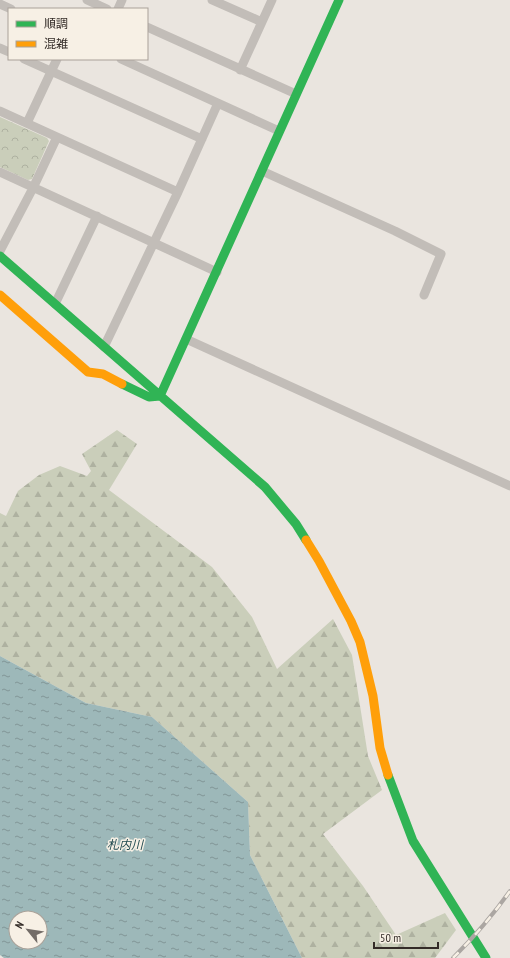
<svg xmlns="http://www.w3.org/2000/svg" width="510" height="958" font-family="'PT Sans Narrow','Noto Sans JP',sans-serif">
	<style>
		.forest { fill: url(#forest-firs) }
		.park { fill: url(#park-crowns) }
		.water { fill: url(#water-ripples); fill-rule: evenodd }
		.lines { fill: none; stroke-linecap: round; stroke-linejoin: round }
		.street { stroke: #c2bdb8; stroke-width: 9 }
		.fast { stroke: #30b455; stroke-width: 9 }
		.slow { stroke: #ff9f0a; stroke-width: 9 }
		.rail-casing { stroke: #aba6a2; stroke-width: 4 }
		.rail { stroke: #f7f0e5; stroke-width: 2.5; stroke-dasharray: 8; stroke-linecap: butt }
		.labels { text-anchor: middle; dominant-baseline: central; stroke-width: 3; stroke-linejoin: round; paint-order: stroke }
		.water-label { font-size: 12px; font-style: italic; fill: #204a50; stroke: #f7f0e5 }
	</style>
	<defs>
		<pattern id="forest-firs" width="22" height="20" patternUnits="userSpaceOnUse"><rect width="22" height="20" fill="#caceba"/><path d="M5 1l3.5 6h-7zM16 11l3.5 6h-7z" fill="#aeb1a0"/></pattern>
		<pattern id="park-crowns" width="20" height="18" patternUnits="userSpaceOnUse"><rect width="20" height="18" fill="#caceba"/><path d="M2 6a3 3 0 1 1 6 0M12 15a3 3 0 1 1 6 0" fill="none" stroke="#aeb1a0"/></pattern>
		<pattern id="water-ripples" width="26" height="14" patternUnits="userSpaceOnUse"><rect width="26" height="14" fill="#9db8b9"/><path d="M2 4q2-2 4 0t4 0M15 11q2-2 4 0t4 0" fill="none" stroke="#819696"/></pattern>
	</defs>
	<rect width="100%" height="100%" fill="#eae5df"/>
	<path class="forest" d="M117,430L137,444L109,490L212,567L252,617L277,669L333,619L352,655L368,756L382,790L323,834L363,886L396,935L445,913L456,930L435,958H302L250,855L248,802L152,717L86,703L0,656V513L6,516L18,491L39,475L60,466L87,476L91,471L82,454Z"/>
	<path class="park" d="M0,117L47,138L49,141L32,179L28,180L0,167Z"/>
	<path class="water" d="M0,656L86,703L152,717L248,802L250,855L302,958H4L0,955ZM16,918H40V942H16Z"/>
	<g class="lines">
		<path class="street" d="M87,0L107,9
			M212,0L262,22
			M0,4L11,9
			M118,9L122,0
			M147,27L296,94
			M0,48L9,52
			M24,59L202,139
			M121,59L279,131
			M240,70L272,0
			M0,111L178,192
			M27,123L57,59
			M262,171L395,231L441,254L424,295
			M0,172L217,272
			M0,251L33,188L57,137
			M55,304L97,216
			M186,339L510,486
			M104,347L178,192L218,103"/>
		<path class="fast" d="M0,256L265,487L296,524L306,540
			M122,384L149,397L160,396L339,0
			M388,775L413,841L486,958"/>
		<path class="slow" d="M0,295L88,372L103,374L122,384
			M306,540L319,561L351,621L360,642L373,696L380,748L388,775"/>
		<defs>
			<path id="rail" d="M453,958C474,937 493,915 510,891"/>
		</defs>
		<use href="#rail" class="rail-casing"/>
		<use href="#rail" class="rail"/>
	</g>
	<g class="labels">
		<g class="water-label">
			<text x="125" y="844">札内川</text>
		</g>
	</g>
	<rect x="8" y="8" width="140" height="52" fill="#f7f0e5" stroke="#a9a199"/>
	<rect x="16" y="21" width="20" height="6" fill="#30b455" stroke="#a9a199"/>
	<text x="44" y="28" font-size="12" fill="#332b27">順調</text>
	<rect x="16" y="41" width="20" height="6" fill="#ff9f0a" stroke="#a9a199"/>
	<text x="44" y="48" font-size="12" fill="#332b27">混雑</text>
	<g transform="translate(28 930) rotate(300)"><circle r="19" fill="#f7f0e5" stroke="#a9a199"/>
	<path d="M0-3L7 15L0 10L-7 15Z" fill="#736c67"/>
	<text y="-6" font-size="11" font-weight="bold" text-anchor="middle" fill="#332b27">N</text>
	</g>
	<path d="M374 942v6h64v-6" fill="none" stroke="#332b27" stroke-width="2"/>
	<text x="380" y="942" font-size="12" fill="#332b27" stroke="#f7f0e5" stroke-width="3" paint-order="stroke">50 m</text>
</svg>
